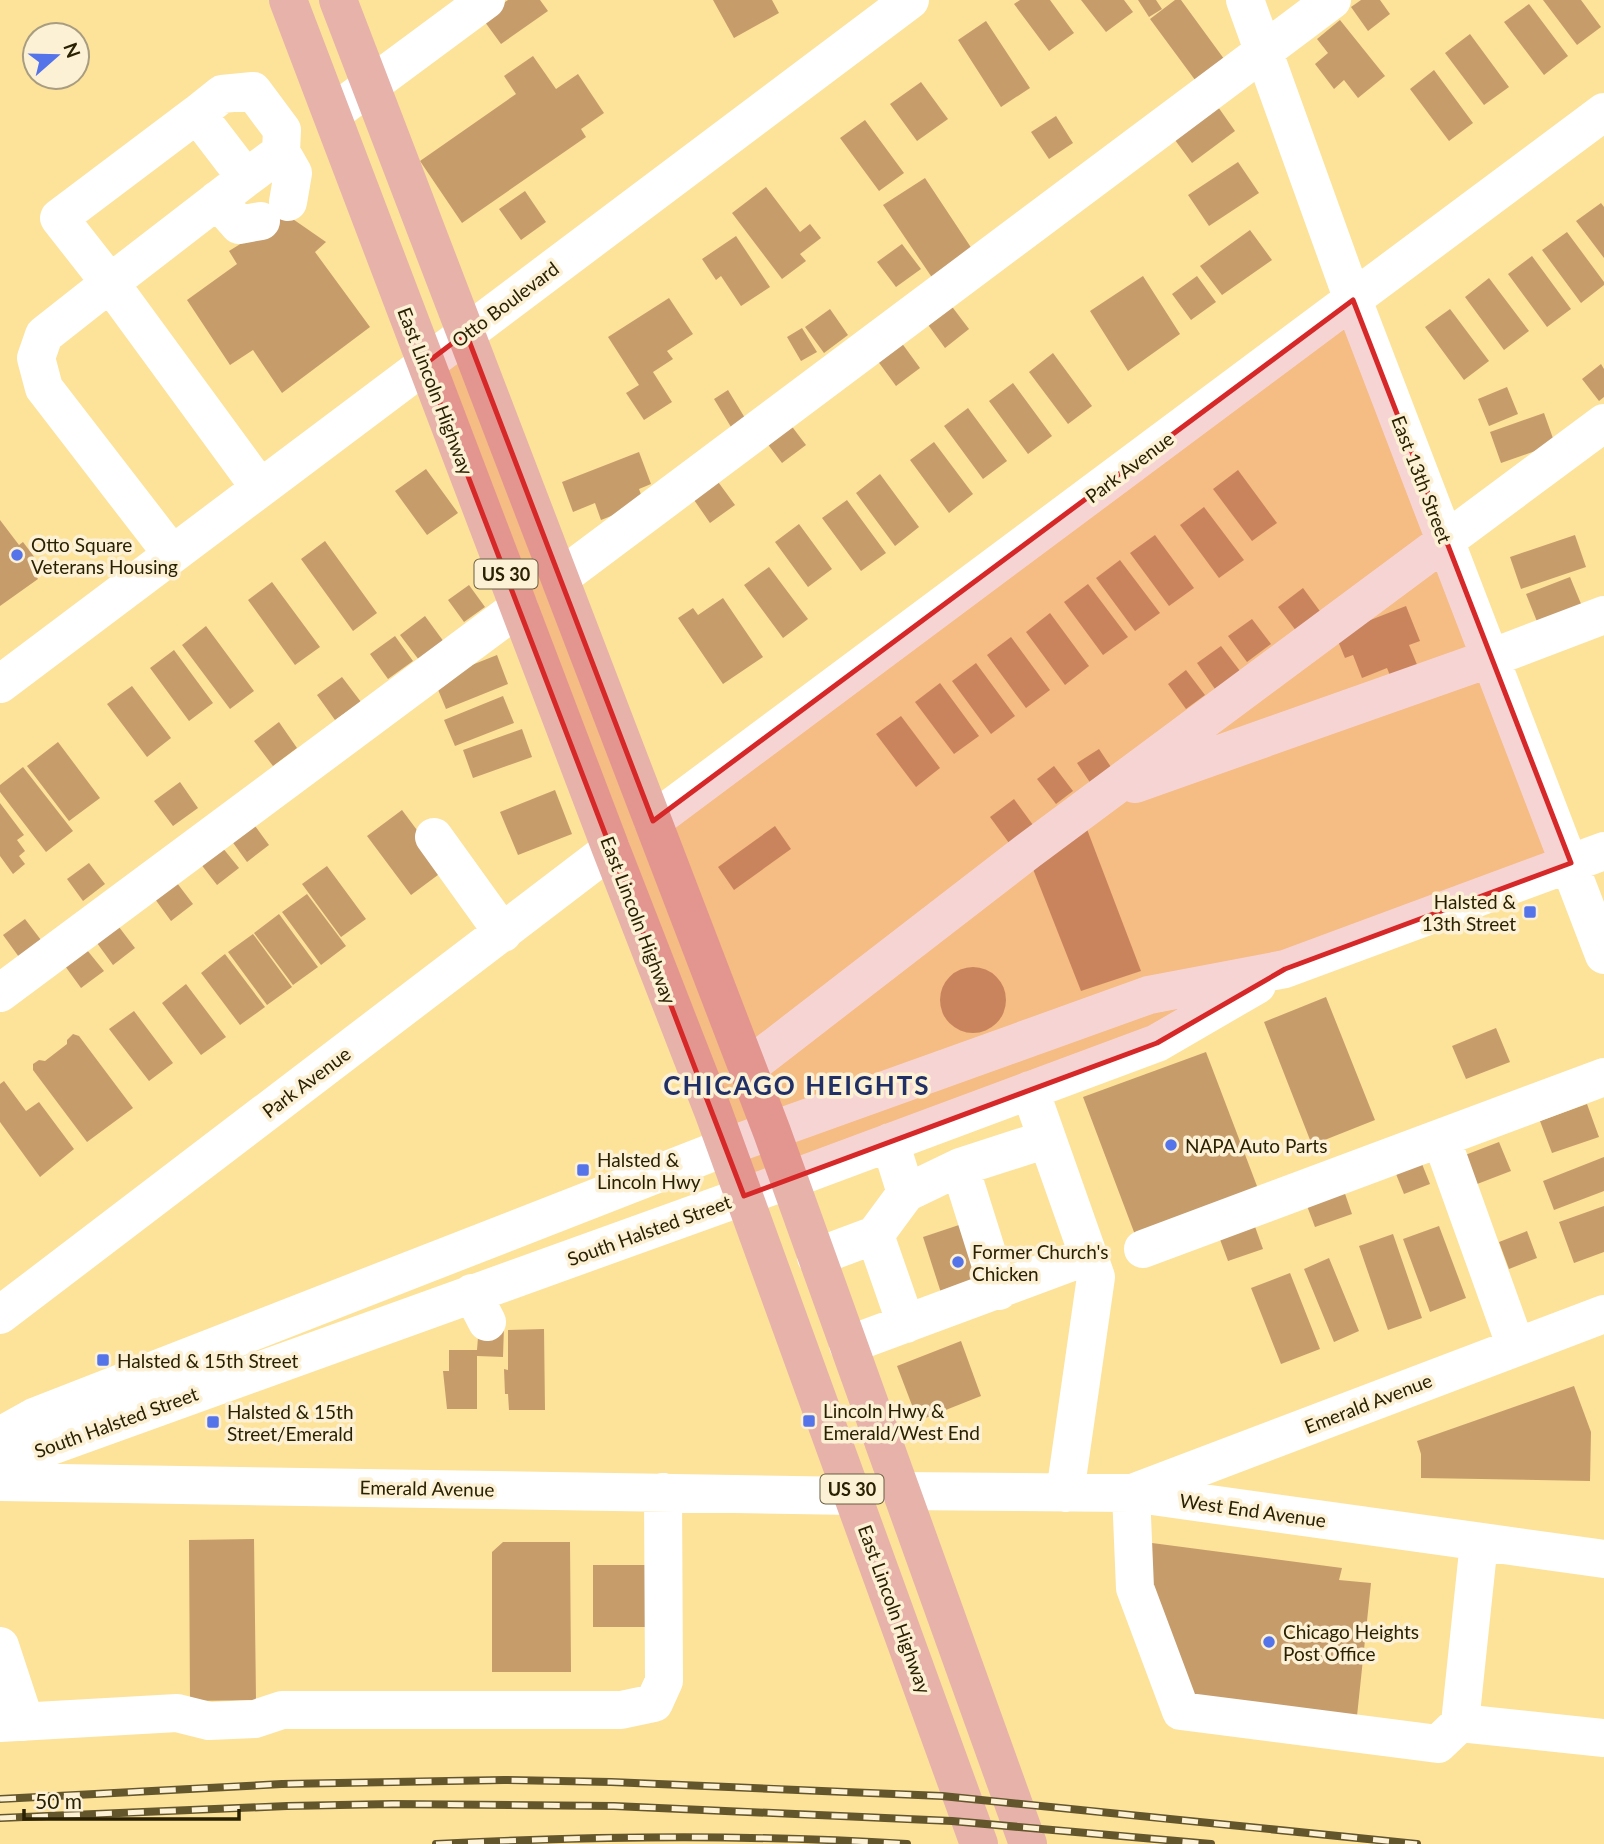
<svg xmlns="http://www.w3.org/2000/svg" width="1604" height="1844" font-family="Lato,sans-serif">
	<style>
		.building { fill: #c79c6b }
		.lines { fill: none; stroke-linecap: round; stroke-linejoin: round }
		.minor { stroke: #fff; stroke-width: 38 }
		.major { stroke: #e6b2aa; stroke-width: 38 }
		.rail-casing { stroke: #64562c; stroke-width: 8 }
		.rail { stroke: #fcf1d5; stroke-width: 5; stroke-dasharray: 16; stroke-linecap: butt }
		.marked { fill: #d62828; fill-opacity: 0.2; stroke: #d62828; stroke-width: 5; stroke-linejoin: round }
		.poi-dot { fill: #5674ea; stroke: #fcf1d5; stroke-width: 2.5 }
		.labels { text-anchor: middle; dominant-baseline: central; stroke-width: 7; stroke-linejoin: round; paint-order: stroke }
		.shield { fill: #fcf1d5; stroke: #695f41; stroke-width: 2 }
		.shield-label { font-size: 18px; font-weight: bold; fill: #2a2002 }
		.street-label { font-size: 19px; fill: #2a2002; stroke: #fcf1d5 }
		.poi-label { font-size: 19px; fill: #2a2002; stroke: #fcf1d5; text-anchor: start }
		.district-label { font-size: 26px; font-weight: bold; letter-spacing: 2px; fill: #212f67; stroke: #fcf1d5 }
	</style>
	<rect width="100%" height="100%" fill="#fde29a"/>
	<path class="building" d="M508,0H540L548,11L501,44L482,18Z
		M713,0H772L779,13L734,38Z
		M1020,0H1050L1074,33L1049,51L1014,4Z
		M1081,0H1124L1133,12L1106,32Z
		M1138,0H1156L1162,9L1149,17Z
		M1175,0H1181L1227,63L1198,84L1150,19Z
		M1361,0H1380L1390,14L1368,31L1351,7Z
		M1543,0H1581L1601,27L1577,45Z
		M1529,4L1568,56L1544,75L1504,22Z
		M1340,20L1385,76L1358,98L1344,80L1334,89L1315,64L1328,53L1317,39Z
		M986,21L1030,88L1001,107L958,40Z
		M1470,34L1509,87L1484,105L1445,53Z
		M533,56L556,89L578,74L604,113L581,129L586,137L462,223L420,161L516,94L504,76Z
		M1434,70L1473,123L1449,141L1410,89Z
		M921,82L948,119L917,141L890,104Z
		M1216,104L1235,131L1192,163L1172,136Z
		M1056,116L1073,143L1049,159L1031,132Z
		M865,120L904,173L879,191L840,138Z
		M1238,162L1259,193L1209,226L1188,195Z
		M925,178L974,252L933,279L883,205Z
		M766,187L800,232L810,224L821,238L800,254L806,261L782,279L732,213Z
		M525,191L546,222L521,240L499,209Z
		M1601,203L1604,207V258L1576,221Z
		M287,215L326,242L315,252L370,327L282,393L253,350L230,365L187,300L237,264L229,251Z
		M1250,230L1272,260L1222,295L1200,266Z
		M1567,232L1604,282V285L1581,303L1542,250Z
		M736,236L770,287L741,306L721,276L716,280L702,259Z
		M902,244L921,269L896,287L877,262Z
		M1532,256L1571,309L1547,327L1508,274Z
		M1143,276L1180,334L1128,371L1090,311Z
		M1197,276L1216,302L1191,320L1172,294Z
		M1489,278L1529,331L1504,350L1465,297Z
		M669,298L693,334L667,351L673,359L653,372L672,402L644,420L626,393L639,385L608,337Z
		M950,304L969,329L945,348L926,322Z
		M830,309L848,335L824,353L805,327Z
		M1450,309L1489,361L1464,380L1425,327Z
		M802,328L817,352L801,361L787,337Z
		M901,342L920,368L896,386L877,360Z
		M1053,353L1092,406L1068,424L1029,372Z
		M1601,364L1604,369V397L1599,401L1582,379Z
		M1013,383L1052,436L1028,454L989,401Z
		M1507,387L1518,414L1489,426L1478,399Z
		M728,390L745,418L731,427L714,399Z
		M968,408L1007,461L983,479L944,426Z
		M1544,413L1555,444L1501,463L1490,432Z
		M787,420L806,445L782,463L763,438Z
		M934,442L973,494L949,513L910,460Z
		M639,452L651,484L639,489L644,503L601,520L595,503L573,512L562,482Z
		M426,469L458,513L427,535L395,491Z
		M1238,470L1277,523L1252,541L1213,489Z
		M880,474L919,527L895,546L856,493Z
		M716,479L735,505L710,523L692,497Z
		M847,500L886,553L861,571L822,518Z
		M1204,507L1244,560L1219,578L1180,525Z
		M0,520L19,545L23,542L41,566L33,572L38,579L0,606Z
		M799,524L832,569L808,587L775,542Z
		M1155,535L1194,588L1169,606L1130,553Z
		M1575,535L1586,567L1521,589L1510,557Z
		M325,541L377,613L353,631L301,559Z
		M1120,560L1160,613L1135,631L1096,578Z
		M769,567L808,619L783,638L744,585Z
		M1570,577L1584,611L1540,629L1526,594Z
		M272,582L320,647L295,665L248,600Z
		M1088,584L1128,637L1103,655L1064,602Z
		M469,585L485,607L464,622L448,600Z
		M1303,588L1322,614L1297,632L1278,607Z
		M723,598L763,657L723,684L678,618L693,608L698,615Z
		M1406,606L1420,641L1409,645L1418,667L1391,678L1387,668L1362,678L1353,655L1345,658L1335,634Z
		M1050,613L1089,666L1065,685L1026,632Z
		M425,616L444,642L419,660L400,635Z
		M1252,619L1271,644L1247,662L1228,636Z
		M206,626L254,691L230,709L182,645Z
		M395,636L413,661L388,679L370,654Z
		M1011,637L1050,690L1026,708L987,655Z
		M1221,646L1240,671L1215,689L1197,663Z
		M174,650L213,703L189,721L150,668Z
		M497,655L508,684L446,709L434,680Z
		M976,663L1015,716L991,734L952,681Z
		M1186,670L1205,695L1186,709L1168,684Z
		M342,677L361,702L335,720L317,695Z
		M940,683L979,736L954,754L915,702Z
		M132,686L171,738L147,757L107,704Z
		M503,696L514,723L455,746L444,720Z
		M901,716L940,768L916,787L876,734Z
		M279,722L297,748L273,766L254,741Z
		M522,729L532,757L473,778L463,750Z
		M58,742L100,798L69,821L27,766Z
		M1099,749L1113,770L1091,784L1077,763Z
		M1054,766L1073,791L1056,804L1037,779Z
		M23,767L73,831L46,852L0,792V785Z
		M180,782L198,808L173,826L154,801Z
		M555,790L572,834L518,855L500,812Z
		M1014,799L1033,825L1009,843L990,817Z
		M0,803L24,835L17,840L25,851L19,856L25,864L13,874L0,856Z
		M402,810L446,869L411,895L367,836Z
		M253,823L269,845L247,862L231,840Z
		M1085,824L1141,971L1081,991L1031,864Z
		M775,826L791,849L734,890L718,867Z
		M222,847L239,868L217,885L200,863Z
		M89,863L105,884L83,901L67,879Z
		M327,866L366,919L341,937L302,884Z
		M177,883L193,904L171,921L155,899Z
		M307,894L346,946L321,965L282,912Z
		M279,914L318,967L293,985L254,933Z
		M25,919L41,940L19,957L3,935Z
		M119,927L135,948L113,965L97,943Z
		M253,934L292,987L267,1005L228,952Z
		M87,950L104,971L81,988L65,966Z
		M225,954L265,1007L240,1025L201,973Z
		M940 1000a33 33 0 1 1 66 0a33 33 0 1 1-66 0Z
		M186,984L226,1037L201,1055L162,1003Z
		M1326,997L1375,1120L1312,1145L1264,1022Z
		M134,1011L173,1063L149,1081L109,1029Z
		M1496,1028L1510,1062L1466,1079L1452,1046Z
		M73,1034L79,1036L133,1108L87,1142L33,1070V1064L39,1060L45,1061L67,1044V1040Z
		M1206,1052L1260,1194L1137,1240L1083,1097Z
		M4,1081L26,1111L39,1102L74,1149L40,1177L0,1122V1084Z
		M1587,1104L1599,1137L1552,1153L1540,1121Z
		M1499,1142L1511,1171L1472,1186L1460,1157Z
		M1604,1157V1191L1554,1210L1543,1181Z
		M1420,1159L1430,1184L1404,1194L1394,1169Z
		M1342,1185L1352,1214L1315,1227L1304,1198Z
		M1604,1206V1252L1574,1263L1559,1222Z
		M971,1221L992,1287L944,1302L923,1237Z
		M1253,1221L1263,1249L1228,1261L1218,1234Z
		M1439,1226L1466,1298L1430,1312L1403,1239Z
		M1527,1231L1537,1258L1509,1269L1499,1242Z
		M1393,1234L1422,1318L1388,1330L1359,1246Z
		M1329,1258L1359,1331L1334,1342L1304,1269Z
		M1290,1273L1320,1349L1281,1364L1251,1288Z
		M479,1325L504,1326L503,1357L477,1356V1409H447L443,1371H449V1350H477Z
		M544,1329L545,1410H509L508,1394H505L504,1369L508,1370V1330Z
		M961,1341L981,1396L918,1421L897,1366Z
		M1574,1386L1591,1432L1590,1481L1421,1478V1454L1417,1441Z
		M254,1539L256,1700L190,1701L189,1540Z
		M503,1542H570L571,1672H492V1552Z
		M1152,1543L1342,1568L1339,1580L1371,1583L1357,1716L1193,1701L1151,1580Z
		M593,1565H646V1627H593Z"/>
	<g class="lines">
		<path class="minor" d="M1245,0L1353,300L1604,955
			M197,114L246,178L110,283L59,218Z
			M197,114L222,94L253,91L282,130L281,152L246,178
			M332,114L486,0
			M281,152L293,173L288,202
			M217,200L239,225L261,221
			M172,554L44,388L36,358L44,335L110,283L260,488
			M560,578L1332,0
			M0,684L910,0
			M1135,784L1491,658L1604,615
			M653,821L1604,112
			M434,837L503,933
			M0,993L519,607
			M747,1068L1028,851L1604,423
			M1030,1090L1096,1277L1065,1493
			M1441,1138L1516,1347
			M890,1142L906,1193L960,1167L1047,1139
			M960,1167L999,1291
			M906,1193L875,1235L906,1324
			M1143,1249L1604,1077
			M816,1257L875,1235
			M472,1293L487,1322
			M0,1315L611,849
			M848,1345L1088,1256
			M0,1436L34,1417L726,1147L1149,995L1285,969L1604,851
			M0,1458L34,1452L789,1180L1157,1043L1257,985
			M0,1482L854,1496
			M900,1491L1131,1493L1604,1559
			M1135,1492L1604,1314
			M1131,1493L1135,1588L1181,1711L1438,1744L1460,1723L1604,1738
			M0,1646L25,1722
			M0,1723L177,1713L209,1721L255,1719L282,1710H621L654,1703L664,1681L663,1492
			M1460,1723L1479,1542"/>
		<path class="major" d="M288,0L611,849L713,1111L979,1844
			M338,0L772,1132L1028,1844"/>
		<defs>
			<path id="rail" d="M0,1799L282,1784L504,1780L611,1782L942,1796L1417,1844
				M0,1818L287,1806L392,1804L614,1806L952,1821L1211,1844
				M436,1844C593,1836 749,1834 907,1844"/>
		</defs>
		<use href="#rail" class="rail-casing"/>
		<use href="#rail" class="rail"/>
	</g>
	<path class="marked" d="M1353,300L1571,863L1285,969L1157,1043L744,1196L425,364L466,333L653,821Z"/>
	<g class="poi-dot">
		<circle cx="17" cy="555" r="7"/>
		<rect x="1523" y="905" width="14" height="14" rx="3.5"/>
		<circle cx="1171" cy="1145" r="7"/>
		<rect x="576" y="1163" width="14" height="14" rx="3.5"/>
		<circle cx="958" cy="1262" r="7"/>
		<rect x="96" y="1353" width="14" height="14" rx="3.5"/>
		<rect x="802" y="1414" width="14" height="14" rx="3.5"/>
		<rect x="206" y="1415" width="14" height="14" rx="3.5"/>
		<circle cx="1269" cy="1642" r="7"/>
	</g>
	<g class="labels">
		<g class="shield">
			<rect x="474.5" y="559.5" width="63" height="29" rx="5"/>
			<rect x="820.5" y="1474.5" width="63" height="29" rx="5"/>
		</g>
		<g class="shield-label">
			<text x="506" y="574">US 30</text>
			<text x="852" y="1489">US 30</text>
		</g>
		<g class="street-label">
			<text transform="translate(505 304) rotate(-37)">Otto Boulevard</text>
			<text transform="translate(436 391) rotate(69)">East Lincoln Highway</text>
			<text transform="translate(1129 467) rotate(-37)">Park Avenue</text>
			<text transform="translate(1422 479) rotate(69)">East 13th Street</text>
			<text transform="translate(639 920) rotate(69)">East Lincoln Highway</text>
			<text transform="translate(306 1082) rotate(-37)">Park Avenue</text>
			<text transform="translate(649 1230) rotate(-20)">South Halsted Street</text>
			<text transform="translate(1368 1403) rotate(-21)">Emerald Avenue</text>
			<text transform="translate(116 1422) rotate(-20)">South Halsted Street</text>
			<text transform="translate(427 1488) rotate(1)">Emerald Avenue</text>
			<text transform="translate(1253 1510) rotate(8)">West End Avenue</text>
			<text transform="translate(895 1609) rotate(70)">East Lincoln Highway</text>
		</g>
		<g class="poi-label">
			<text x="31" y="544">Otto Square<tspan x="31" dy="22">Veterans Housing</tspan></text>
			<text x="1516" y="901" text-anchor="end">Halsted &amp;<tspan x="1516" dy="22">13th Street</tspan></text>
			<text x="1185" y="1145">NAPA Auto Parts</text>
			<text x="597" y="1159">Halsted &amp;<tspan x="597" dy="22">Lincoln Hwy</tspan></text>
			<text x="972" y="1251">Former Church's<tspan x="972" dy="22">Chicken</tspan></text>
			<text x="117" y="1360">Halsted &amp; 15th Street</text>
			<text x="823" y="1410">Lincoln Hwy &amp;<tspan x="823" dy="22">Emerald/West End</tspan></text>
			<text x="227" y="1411">Halsted &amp; 15th<tspan x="227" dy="22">Street/Emerald</tspan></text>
			<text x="1283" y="1631">Chicago Heights<tspan x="1283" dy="22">Post Office</tspan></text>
		</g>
		<g class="district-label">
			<text x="797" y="1085">CHICAGO HEIGHTS</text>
		</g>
	</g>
	<g transform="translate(56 56) rotate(70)"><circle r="33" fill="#fcf1d5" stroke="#a89d81" stroke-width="2"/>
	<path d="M0-5L12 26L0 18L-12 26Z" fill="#5674ea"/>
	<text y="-10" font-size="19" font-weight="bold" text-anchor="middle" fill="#2a2002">N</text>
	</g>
	<path d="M24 1809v10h215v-10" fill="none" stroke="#2a2002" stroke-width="3.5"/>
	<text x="35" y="1809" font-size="21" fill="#2a2002" stroke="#fcf1d5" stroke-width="5" paint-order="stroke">50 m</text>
</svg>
